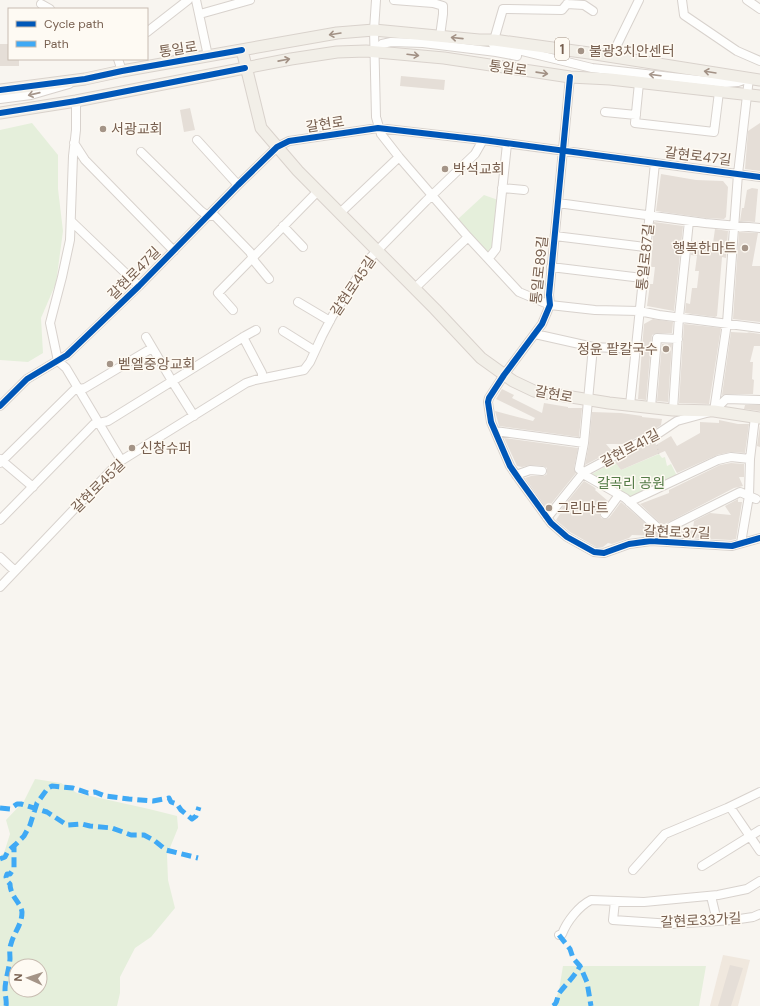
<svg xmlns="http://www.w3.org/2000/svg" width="760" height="1006" font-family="'DM Sans','Noto Sans KR',sans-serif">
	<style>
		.residential { fill: #f0e8de }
		.green { fill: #e5efdb; fill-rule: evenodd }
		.building { fill: #e5ded7 }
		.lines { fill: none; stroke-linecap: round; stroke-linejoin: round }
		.minor-casing { stroke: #d8d2cd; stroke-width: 10 }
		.major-casing { stroke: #d9d2cc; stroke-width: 13 }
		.path { stroke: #dbd5d0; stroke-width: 1.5; stroke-dasharray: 1 3; stroke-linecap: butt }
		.minor { stroke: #fefefd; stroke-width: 8 }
		.major { stroke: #f2efe8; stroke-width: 11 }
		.quiet { stroke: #3fa9f5; stroke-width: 5; stroke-dasharray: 10 5; stroke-linecap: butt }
		.cycleway-casing { stroke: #fefaf3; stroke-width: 8 }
		.cycleway { stroke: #0057b8; stroke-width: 6 }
		.oneway { stroke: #a29185 }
		.oneway2 { stroke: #a6978c }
		.poi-dot { fill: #a49487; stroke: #fefaf3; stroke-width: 1.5 }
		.labels { text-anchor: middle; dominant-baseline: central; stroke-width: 3; stroke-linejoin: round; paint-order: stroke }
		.shield { fill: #fefaf3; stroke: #a08e80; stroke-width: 1 }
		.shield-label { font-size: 13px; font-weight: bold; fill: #775f4f }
		.street-label { font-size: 14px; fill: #775f4f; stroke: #fefaf3 }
		.poi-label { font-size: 14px; fill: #775f4f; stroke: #fefaf3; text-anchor: start }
		.park-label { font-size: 14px; fill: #547c47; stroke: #fefaf3 }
	</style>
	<rect width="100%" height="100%" fill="#f8f5f0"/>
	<path class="residential" d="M723,955L750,960L738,1006H710Z"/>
	<path class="green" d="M32,123L58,155V189L63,231L56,283L41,318L43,353L28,362L0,360V130Z
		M484,195L498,200L493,247L488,253L458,219Z
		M659,454L662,458L665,457L667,466L671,464L677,476L629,502L597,483L592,474L615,461L621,470Z
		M35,779L61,783L77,793L149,809L177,816L178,828L167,855L168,880L175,908L151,937L135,948L120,977V993L117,1006H0V856L4,853L10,834L6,820L24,801ZM16,966H40V990H16Z
		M563,966H706L699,1006H553L559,990Z"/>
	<path class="building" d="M0,44H9V59H19V66H0Z
		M401,76L445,80L444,90L400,86Z
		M190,108L195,130L184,132L180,110Z
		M760,123V171L745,169L748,131Z
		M661,174L696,180L723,181L728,187L726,217L724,219L706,218L656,211Z
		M752,188L758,189L755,222L740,221L742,208H744L747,190Z
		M654,222L683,226L674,311L647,306L650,284H653L655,267H651Z
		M715,229L728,231L726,258L722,257L717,316L715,317L685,313L686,303L690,304L692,288H697L699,271H695L697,256L691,255L692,241L713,243Z
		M739,232L758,233L752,266H760V322L733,319Z
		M653,319L673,322L672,333H657L652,335L646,400L638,399L644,324Z
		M684,324L721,328L709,404L679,403Z
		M731,332L749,333L747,332L760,334V346H754L750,362H753L752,379L754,380L753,394H726L722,395Z
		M662,344H672L668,402L657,401Z
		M502,389L514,395L512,398L542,413L544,403L568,407V408H582L579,437L499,426L495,411L533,421L535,418L496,399Z
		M745,405H760V411L744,409Z
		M592,412L621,413L642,416V417L662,419L661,425L648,434H643L625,444H606L612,451L585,465L589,444Z
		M719,420L738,424H749L745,453L731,452L717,455L677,473L665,451L621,470L615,462L647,444L655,442L656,445L671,436L677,446L700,433V422L719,423Z
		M760,425V447L757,446Z
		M504,438L578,448L574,468L576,473L547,509L525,478L531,476H544L547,474V468L543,466L530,465L522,467L517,466Z
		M731,463L744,464V477H739L743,486L734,488L665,524H661L640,504L669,493V490L720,465Z
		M584,481L594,487L596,489L595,490L608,501L600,513L601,518L605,519L609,518L621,502L658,534V536L632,535L629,538L612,544L608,543L603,547H596L570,532L556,520L560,514H557Z
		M738,499V502H742L736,539L731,540L669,537L678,529H693L694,521L710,513L731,515L725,506Z
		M730,965L743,968L731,1006H718Z"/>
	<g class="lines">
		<defs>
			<path id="minor" d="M196,0L208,56
				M376,0L374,30L376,117L381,134L399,157L468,237L519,292L550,305L595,310L639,311L659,315L760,328
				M394,0L433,3L443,6V14L440,36
				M682,0L684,15L737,51L760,61
				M747,0L760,9
				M41,4L50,9
				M567,4L584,5L593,11
				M200,14L250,0
				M147,32L188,0
				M494,40L503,9L562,10L567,4
				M493,44L592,68L725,83L738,82L749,78L738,174L727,323L714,411
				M374,51L382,44L391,42L423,43L496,52L517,56
				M614,57L616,47L639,0
				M118,59L122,71
				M570,77L549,295L550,305L542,324L504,375L489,398L488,402L491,422L510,466L519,479L551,523L567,537L594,552L604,553L629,544L651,541L732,546L760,538
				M639,83L635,123L714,132L719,92
				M0,99L31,95L69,84
				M76,101V130L73,156L70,240L62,277L50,323L58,361L66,368L121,460
				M605,112L636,115
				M197,140L238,185
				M74,143L85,160L174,251
				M141,152L201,211L208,216H215L250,252L255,262L269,279
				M502,188L524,190
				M558,203L705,223L760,228
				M340,213L399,157
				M71,221L139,286
				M283,226L303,247
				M555,236L645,247
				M489,258L496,249L507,144
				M551,267L642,278
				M415,288L468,237
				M298,302L330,321
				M233,310L218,293L318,191
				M283,331L315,351
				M535,334L593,347L635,349
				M146,337L172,381L194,416
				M243,337L262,373V378
				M630,405L655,163
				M0,406L27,379L67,355L139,286L238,185L277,147L289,141L378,128L483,140L760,177
				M651,407L657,338L678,339
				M673,410L679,317L689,221
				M495,431L584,443
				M0,459L33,487
				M0,463L74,390L85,388L152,348
				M584,472L579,469L584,443L593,347
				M583,474L625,498L658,528L664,532
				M516,475L530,470L542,471
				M629,502L718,460L731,457L750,459
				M605,514L619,495
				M547,518L584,472L646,439H650L677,421L714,411L726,399L760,400
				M0,520L94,424L108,421L245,336L256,330
				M662,541L664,532L672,526L740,492L756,499
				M741,543L749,496L750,459L755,417
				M0,557L15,571
				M0,587L119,462L246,383L255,380L304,370L310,362L322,336L333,315L370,258L426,201L475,154L483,140
				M730,807L760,851
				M702,866L760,830
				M633,870L665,834L727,808L760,792
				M711,896L717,921
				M615,901L613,920L672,924L733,920L753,917L760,914
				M559,935L562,934C567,921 579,906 591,900L644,902L718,895L747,889L760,881"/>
			<path id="major" d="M242,50L261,128L298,171L435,309L481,358L513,381L534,391L609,403L673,410L714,411L760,418
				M0,90L85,79L122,71L337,33L374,30L479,40H494L589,53L760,80
				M0,113L76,101L291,59L337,52L366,51L444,58L570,77L610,79L760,96"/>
		</defs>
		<use href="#minor" class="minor-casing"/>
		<use href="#major" class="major-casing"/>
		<path class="path" d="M657,445L659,456"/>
		<use href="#minor" class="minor"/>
		<use href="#major" class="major"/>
		<path class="quiet" d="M0,808L10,809L17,804H21L47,812L67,825L82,824L90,826L112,828L131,835H144L155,841L166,850L198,858
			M0,859L5,857L8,851L15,845L24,836L30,825L37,803L48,788L52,786L73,788L88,793L95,792L105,796L129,799L153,801L169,798L171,802L177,804L181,810L192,819L196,816L199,807
			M559,935L570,949L573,958L580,966L587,982L591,1006
			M6,1006C7,1001 5,996 5,990C5,980 9,970 10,959C10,954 9,949 11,944C14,932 22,925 22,912C21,903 10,896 10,884L7,881L6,877L7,874H10L14,868V846
			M553,1006C559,1002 556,997 560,992C567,983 575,976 580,966"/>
		<defs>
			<path id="cycleway" d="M570,77L549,295L550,305L542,324L504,375L489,398L488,402L491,422L510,466L519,479L551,523L567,537L594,552L604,553L629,544L651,541L732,546L760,538
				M0,90L85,79L122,71L242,50
				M0,113L76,101L245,68
				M0,406L27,379L67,355L139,286L238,185L277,147L289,141L378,128L483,140L760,177"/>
		</defs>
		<use href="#cycleway" class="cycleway-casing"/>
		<use href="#cycleway" class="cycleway"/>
	</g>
	<defs><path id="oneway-shaft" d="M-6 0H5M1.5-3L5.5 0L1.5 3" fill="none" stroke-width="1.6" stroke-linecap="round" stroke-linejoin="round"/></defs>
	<g class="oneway">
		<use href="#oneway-shaft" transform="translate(335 34) rotate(171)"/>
		<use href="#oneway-shaft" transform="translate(457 38) rotate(-174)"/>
		<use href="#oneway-shaft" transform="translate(413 55) rotate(7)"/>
		<use href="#oneway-shaft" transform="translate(284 60) rotate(-11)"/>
		<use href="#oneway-shaft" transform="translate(710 72) rotate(-171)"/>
		<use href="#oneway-shaft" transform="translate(542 73) rotate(8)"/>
	</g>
	<g class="oneway2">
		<use href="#oneway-shaft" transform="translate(655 75) rotate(-173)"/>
		<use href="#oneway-shaft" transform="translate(34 94) rotate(167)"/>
	</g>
	<g class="poi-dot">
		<circle cx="581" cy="51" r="4"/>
		<circle cx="103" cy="129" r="4"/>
		<circle cx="445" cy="169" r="4"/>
		<circle cx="745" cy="248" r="4"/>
		<circle cx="666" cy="349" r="4"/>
		<circle cx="110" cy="364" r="4"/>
		<circle cx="132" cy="448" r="4"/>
		<circle cx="549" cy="508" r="4"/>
	</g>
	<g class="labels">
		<rect class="shield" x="555" y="38" width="14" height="22" rx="3"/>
		<g class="shield-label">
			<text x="562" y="49">1</text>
		</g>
		<g class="street-label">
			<text transform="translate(178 49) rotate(-9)">통일로</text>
			<text transform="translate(508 68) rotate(8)">통일로</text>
			<text transform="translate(325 124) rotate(-9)">갈현로</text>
			<text transform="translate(698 156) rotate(7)">갈현로47길</text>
			<text transform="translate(645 257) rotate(-84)">통일로87길</text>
			<text transform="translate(539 270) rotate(-84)">통일로89길</text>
			<text transform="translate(134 273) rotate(-45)">갈현로47길</text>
			<text transform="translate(353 286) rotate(-56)">갈현로45길</text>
			<text transform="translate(554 394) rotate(11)">갈현로</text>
			<text transform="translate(630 448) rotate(-28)">갈현로41길</text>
			<text transform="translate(98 486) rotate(-45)">갈현로45길</text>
			<text transform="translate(677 532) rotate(2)">갈현로37길</text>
			<text transform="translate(701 920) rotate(-3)">갈현로33가길</text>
		</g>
		<g class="poi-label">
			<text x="589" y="51">불광3치안센터</text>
			<text x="111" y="129">서광교회</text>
			<text x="453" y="169">박석교회</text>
			<text x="737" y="248" text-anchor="end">행복한마트</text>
			<text x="658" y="349" text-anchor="end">정윤 팥칼국수</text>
			<text x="118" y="364">벧엘중앙교회</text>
			<text x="140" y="448">신창슈퍼</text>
			<text x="557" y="508">그린마트</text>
		</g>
		<g class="park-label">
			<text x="631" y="483">갈곡리 공원</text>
		</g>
	</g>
	<rect x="8" y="8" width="140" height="52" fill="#fefaf3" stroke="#c8bcb1"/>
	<rect x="16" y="21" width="20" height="6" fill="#0057b8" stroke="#c8bcb1"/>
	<text x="44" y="28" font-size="12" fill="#775f4f">Cycle path</text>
	<rect x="16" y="41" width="20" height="6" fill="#3fa9f5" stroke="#c8bcb1"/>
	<text x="44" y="48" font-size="12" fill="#775f4f">Path</text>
	<g transform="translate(28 978) rotate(273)"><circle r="19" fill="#fefaf3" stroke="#c8bcb1"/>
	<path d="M0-3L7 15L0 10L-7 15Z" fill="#a49487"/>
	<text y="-6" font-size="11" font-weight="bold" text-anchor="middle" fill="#775f4f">N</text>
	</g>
</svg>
